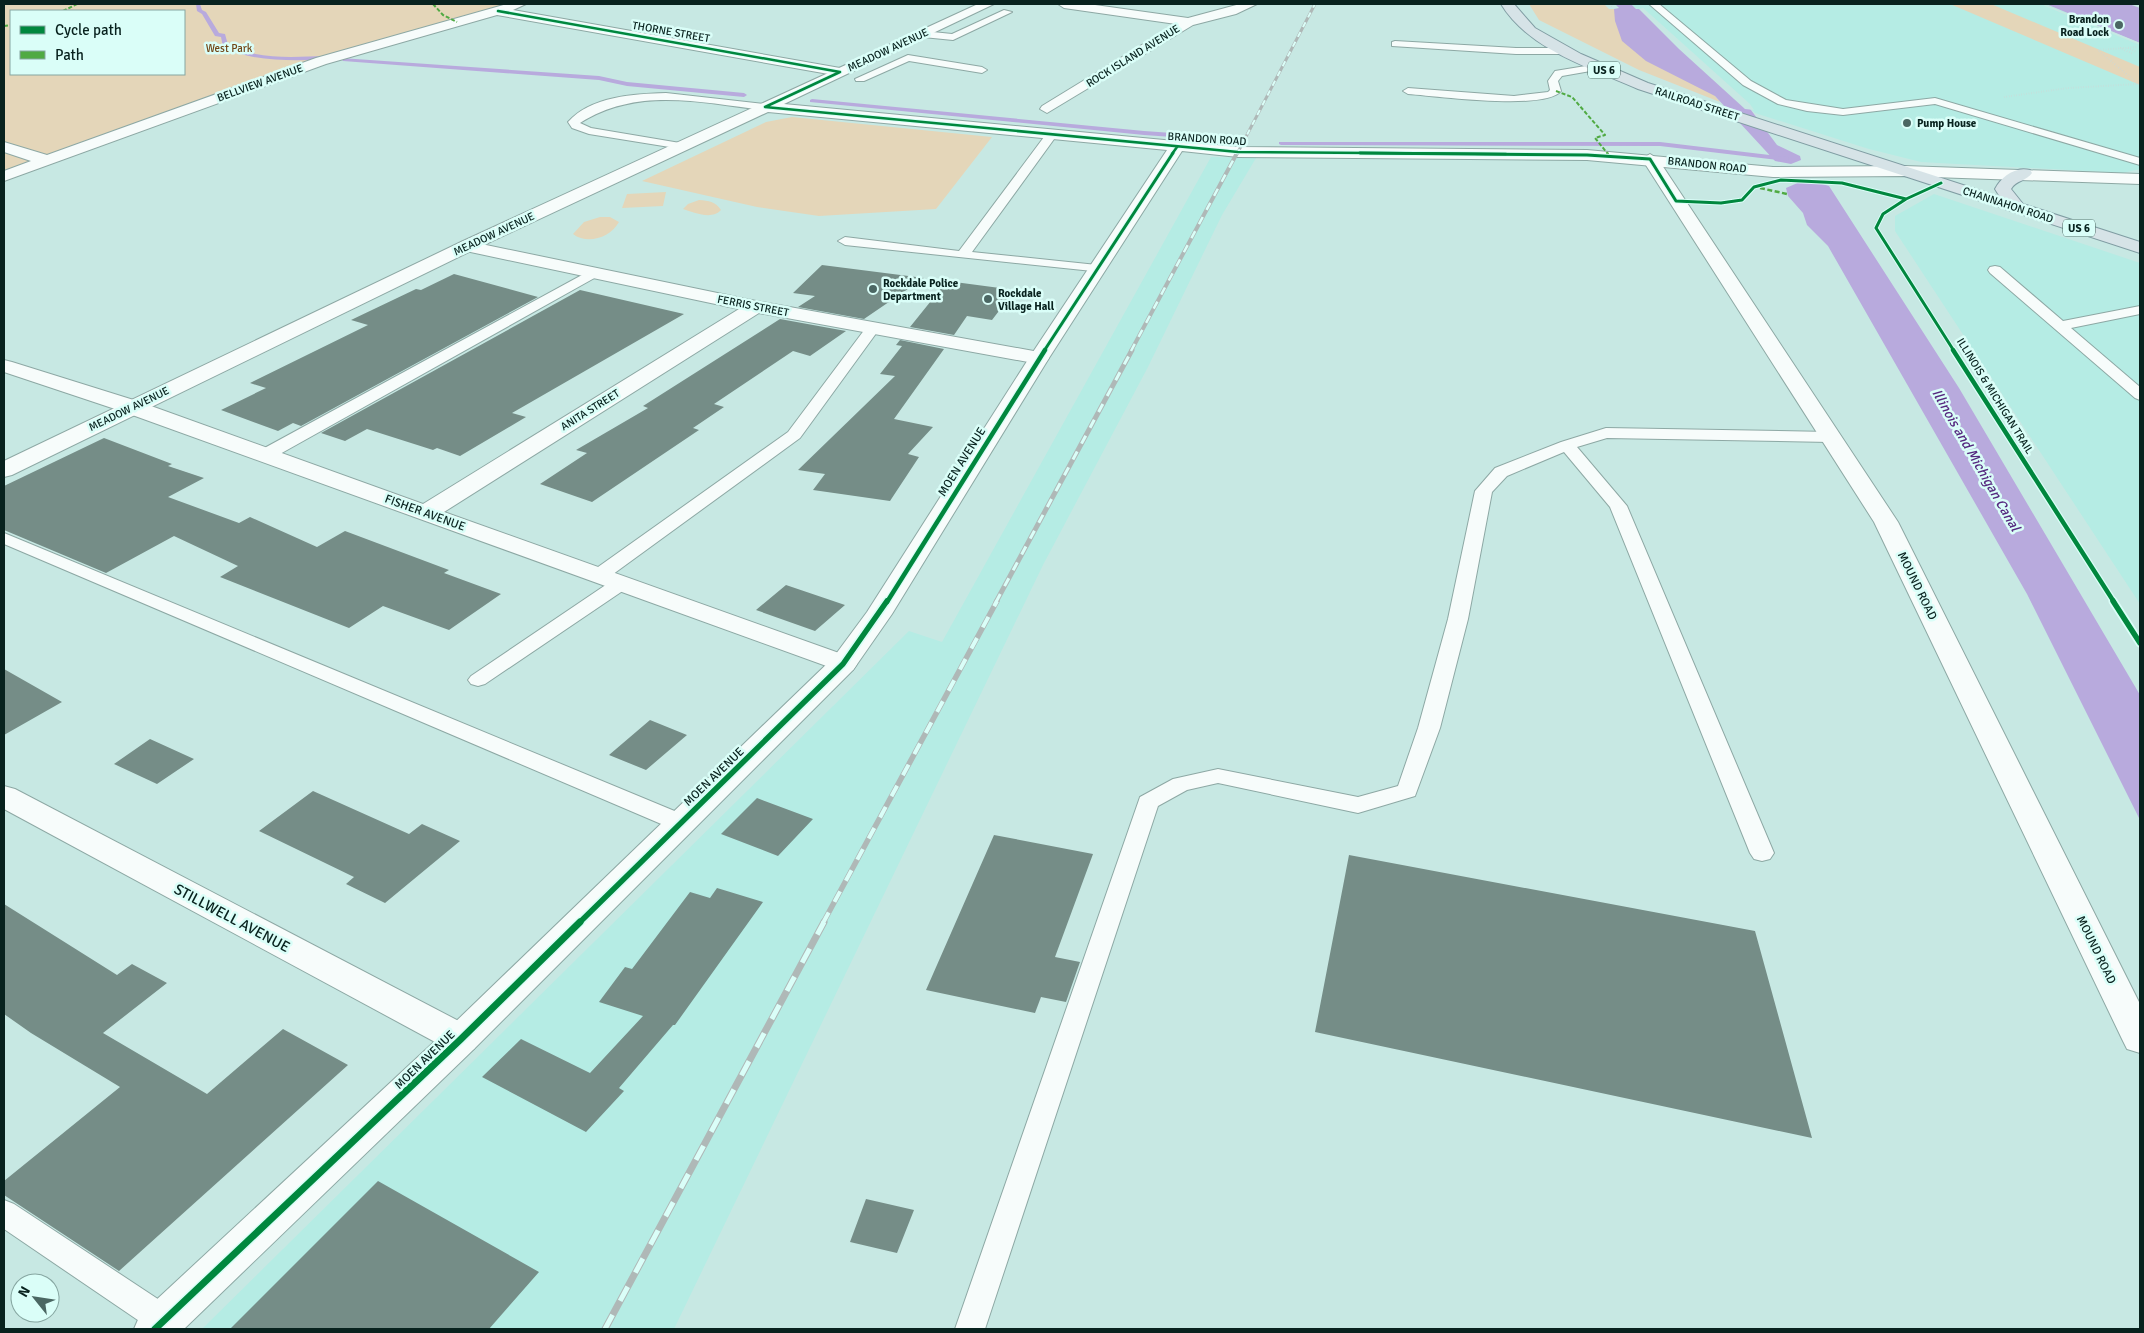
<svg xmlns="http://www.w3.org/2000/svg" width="2144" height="1333" font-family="Signika,sans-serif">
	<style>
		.built { fill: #b5ece4 }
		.green { fill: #e4d6b9; fill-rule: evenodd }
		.water { fill: #b8aadd }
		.pier { fill: #c7e8e3 }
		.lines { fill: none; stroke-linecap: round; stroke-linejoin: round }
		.stream { fill: #b8aadd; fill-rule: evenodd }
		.building { fill: #758d87 }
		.lane-casing { stroke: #8da8a4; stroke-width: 2 }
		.street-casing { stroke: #8da8a4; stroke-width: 2 }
		.secondary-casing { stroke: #8da8a4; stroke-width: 2 }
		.primary-casing { stroke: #809da3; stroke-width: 2 }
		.path { stroke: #cdd8d6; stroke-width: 2; stroke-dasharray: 0.5 2; stroke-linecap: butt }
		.lane { fill: #f7fcfb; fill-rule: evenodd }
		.street { fill: #f7fcfb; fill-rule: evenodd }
		.secondary { fill: #f7fcfb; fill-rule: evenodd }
		.primary { fill: #d6e3e7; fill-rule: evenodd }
		.rail-far4-casing { stroke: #afb8b7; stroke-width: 3 }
		.rail-far3-casing { stroke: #afb8b7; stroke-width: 4 }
		.rail-far2-casing { stroke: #afb8b7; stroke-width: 5 }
		.rail-far1-casing { stroke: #afb8b7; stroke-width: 5.5 }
		.rail-casing { stroke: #afb8b7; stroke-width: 7 }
		.rail-far4 { stroke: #dafef8; stroke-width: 2; stroke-dasharray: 5.5; stroke-linecap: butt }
		.rail-far3 { stroke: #dafef8; stroke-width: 2.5; stroke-dasharray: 8; stroke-linecap: butt }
		.rail-far2 { stroke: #dafef8; stroke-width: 3; stroke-dasharray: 9; stroke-linecap: butt }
		.rail-far1 { stroke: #dafef8; stroke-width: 4; stroke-dasharray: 12; stroke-linecap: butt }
		.rail { stroke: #dafef8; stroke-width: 5; stroke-dasharray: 16; stroke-linecap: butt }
		.quiet-far1 { stroke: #50aa43; stroke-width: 2; stroke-dasharray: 4 2; stroke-linecap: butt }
		.quiet { stroke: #50aa43; stroke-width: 2.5; stroke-dasharray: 5 2.5; stroke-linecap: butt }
		.cycleway-far4-casing { stroke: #dafef8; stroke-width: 4.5 }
		.cycleway-far3-casing { stroke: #dafef8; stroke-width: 5 }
		.cycleway-far2-casing { stroke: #dafef8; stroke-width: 7 }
		.cycleway-far1-casing { stroke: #dafef8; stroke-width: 9 }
		.cycleway-casing { stroke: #dafef8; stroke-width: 10 }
		.cycleway-far4 { stroke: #00873e; stroke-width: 2.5 }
		.cycleway-far3 { stroke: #00873e; stroke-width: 3 }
		.cycleway-far2 { stroke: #00873e; stroke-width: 4.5 }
		.cycleway-far1 { stroke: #00873e; stroke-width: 5.5 }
		.cycleway { stroke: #00873e; stroke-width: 7 }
		.poi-dot { fill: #4b6763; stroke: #dafef8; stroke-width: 2 }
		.labels { text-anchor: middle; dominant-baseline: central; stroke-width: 5; stroke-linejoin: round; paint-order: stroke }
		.far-poi-label { font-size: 11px; font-weight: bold; fill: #08221e; stroke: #dafef8; text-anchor: start }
		.far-street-label { font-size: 11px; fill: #08221e; stroke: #dafef8 }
		.far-park-label { font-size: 11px; fill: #714616; stroke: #dafef8 }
		.shield { fill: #dafef8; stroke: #47645f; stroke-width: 1 }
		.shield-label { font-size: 11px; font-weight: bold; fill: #08221e }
		.street-label { font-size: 12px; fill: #08221e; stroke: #dafef8 }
		.water-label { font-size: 14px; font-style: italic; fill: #55287f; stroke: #dafef8 }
		.near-street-label { font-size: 15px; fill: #08221e; stroke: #dafef8 }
	</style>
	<rect width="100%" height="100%" fill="#c7e8e3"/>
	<path class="built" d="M1631,4H2045L2140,43V169L2123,173L1921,162L1869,149L1755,113Z
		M1211,157L1256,158L1222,215L1148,367L1043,565L674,1329H202L909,631L942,642Z
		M1934,194L2140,263V604L1895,231V216Z"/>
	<path class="green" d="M4,4H511L452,20L4,173ZM11,11H184V74H11Z
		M1529,4H1604L1609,9H1620L1650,17L1720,102L1639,70L1539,20Z
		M1950,4H1991L2140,67V85Z
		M792,117L992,137L936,209L819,216L757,207L642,181L766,122Z
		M666,192L663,206L622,208L627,194Z
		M699,200C709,201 715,201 721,210C712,220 695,213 683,209L688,204Z
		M600,217H610L619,222C610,238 587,245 573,234L584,222Z"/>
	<path class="water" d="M1615,4H1631L1636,9H1641L1748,106L1777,145L1800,156L1801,160L1791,164L1775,161L1715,96L1646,61L1622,41L1615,21L1614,9L1619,8Z
		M2046,4H2129L2140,8V43Z
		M1802,181L1815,182L1829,186L1959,388L2140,695V820L2027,594L1828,246L1807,225L1803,213L1788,196L1786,188Z"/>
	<path class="pier" d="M2043,4L2140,43V45L2045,6Z
		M1641,6L1750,104L1754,110L1745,109L1679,49L1639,9L1643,8Z"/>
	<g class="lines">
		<path class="stream" d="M196,4H200L202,10L206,12L219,33L225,34L228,45C259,60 292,57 326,56L329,58L326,60C290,60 256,63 223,47L221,37L215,36L202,14L197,11Z
			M341,58L599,76L627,82L744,93L747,95L744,97L627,86L599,80L343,61Z
			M812,99L1144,131L1229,137L1232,139L1229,141L1144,135L810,102V100Z
			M1279,142H1660L1787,157L1790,159L1787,161L1660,146L1281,145L1279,144Z"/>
	</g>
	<path class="building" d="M822,265L924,278L864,319L798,307L815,296L793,293Z
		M454,274L538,297L301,426L293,423L278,431L221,410L266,388L250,383L368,325L351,320L416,289L421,290Z
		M947,281L1015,290L992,320L967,316L954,335L910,327Z
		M580,290L684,314L512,413L526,417L460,456L437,448L433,450L367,429L345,441L321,433Z
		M780,319L846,331L810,356L793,351L714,404L724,407L693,428L699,430L592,502L540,484L587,453L576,450L648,408L643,406Z
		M900,340L944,349L894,419L933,427L908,454L919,457L890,501L813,490L825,474L798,470L895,376L880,374L902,346L896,345Z
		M104,438L172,464L168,466L204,478L168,497L239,523L250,517L317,547L345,531L449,570L444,573L501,594L449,630L383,606L349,628L220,577L238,566L174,536L106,573L4,530V486Z
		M786,585L845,605L815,631L756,610Z
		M4,669L62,702L4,735Z
		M650,720L687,735L646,770L609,755Z
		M150,739L194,759L157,784L114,764Z
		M313,791L409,834L422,824L460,841L385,903L346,884L354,877L259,831Z
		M757,798L813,819L778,856L721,834Z
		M994,835L1093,854L1055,957L1080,962L1066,1002L1041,997L1035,1013L926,990Z
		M1349,855L1755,931L1812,1138L1315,1032Z
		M717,888L763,902L675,1025H673L619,1088L624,1091L586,1132L482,1077L521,1039L590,1073L643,1016L599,1002L625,967L632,969L690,892L710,898Z
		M4,904L117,975L132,964L167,983L103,1033L207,1094L283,1029L348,1065L119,1271L4,1195V1181L120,1087L31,1033L4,1014Z
		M378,1181L539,1272L489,1329H230Z
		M866,1199L914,1210L897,1253L850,1242Z"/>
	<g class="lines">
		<defs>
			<path id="lane" d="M1649,4H1659L1751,81L1786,100L1843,109L1935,98L2140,158V165L1935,104L1843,115L1807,111L1778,104L1743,85Z
				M1004,10L1012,12L953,40L923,37L918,34L923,31L952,34Z
				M1395,41L1516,48H1565L1570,51L1565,54H1516L1392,46V42Z
				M908,55L982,67L987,70L982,73L909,61L864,81H856L855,79Z
				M1598,64L1603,67L1602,69L1562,76L1558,81L1561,91C1545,111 1436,96 1408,94L1403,91L1408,88L1514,96L1548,92L1550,90L1548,81L1555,71Z
				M666,93L765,104L770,107L765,110C701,103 638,86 580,123L591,128L686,144L688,146L682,149L589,134L572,128L568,122C591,96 634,94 666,93Z
				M1051,132L1057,135L972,252L1097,265L1104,269L1102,272L845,245L838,241L845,237L959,251L1047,133Z
				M1995,266L2000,267L2063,321L2140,306V314L2071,328L2140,387V400L2135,398L1990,273L1988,270L1990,267Z
				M593,269L598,270L600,273L598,276L271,459H259L257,455L259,451Z
				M873,324L880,328L800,438L605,580H591L589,576L591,572L788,432L868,325Z
				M1606,428L1830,432L1838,437L1830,442L1607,438L1577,447L1627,506L1774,853L1770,859L1762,861L1754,859L1750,853L1610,507L1564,452L1507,476L1492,492L1468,619L1440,728L1415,796L1358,813L1218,783L1187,790L1158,806L985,1329H955L1140,797L1173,779L1218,769L1358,797L1398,786L1418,728L1448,619L1475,491L1495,468L1561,442Z
				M4,533L689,817L692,823L689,829L681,831L673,829L4,544Z
				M620,578L627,580L629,584L627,588L485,684L478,686L471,684L468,680L471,676L613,580Z
				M4,1200L14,1204L176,1311L180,1321L177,1329H151L4,1229Z"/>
			<path id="street" d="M507,4H526L513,10L840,68L847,72L840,76L497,15L326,64L4,181V171L31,161L4,152V142L47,155L316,58Z
				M1058,4H1088L1188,18L1240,4H1257L1236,14L1193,25L1047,113L1040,109L1042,106L1176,24L1064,8Z
				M1650,154L1658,159L1898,522L2140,1004V1053L2127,1049L2122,1039L1874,522L1642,159Z
				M467,241L756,301L1039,352L1046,354L1049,358L1046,362L1039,364L759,313L444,512L853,658L857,664L853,670L843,672L124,412L4,372V360L12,362L140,402L423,504L739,309L461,250L458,246L461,242Z
				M4,786L15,789L474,1029L479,1039L474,1049L461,1053L448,1049L4,809Z"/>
			<path id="secondary" d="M978,4H994L784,104L1238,147L1587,150L1773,167L1904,166L2140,174V184L1904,176L1773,177L1587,160L1238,157L1182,151L1049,358L892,614L853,670L474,1049L184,1329H134L140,1315L448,1029L833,658L867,612L1029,358L1167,150L768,112L473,250L12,475L4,477V461L461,242Z"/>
			<path id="primary" d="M1501,4H1514L1535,28L1581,54L1648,83L2000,197L1995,189C2001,177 2015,166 2030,170L2032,173C2027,181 2016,180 2011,189L2023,204L2140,242V253L1638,89C1591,68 1529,50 1501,4Z"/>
		</defs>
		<use href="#lane" class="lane-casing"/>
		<use href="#street" class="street-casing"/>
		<use href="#secondary" class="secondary-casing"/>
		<use href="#primary" class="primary-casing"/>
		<path class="path" d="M1610,4L1613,8
			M2120,48L2133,54
			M2128,48L2137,52
			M2004,97L2068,88L2138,84L2098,50L2138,47"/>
		<use href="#lane" class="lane"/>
		<use href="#street" class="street"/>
		<use href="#secondary" class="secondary"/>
		<use href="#primary" class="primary"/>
		<defs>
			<path id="rail-far4" d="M1237,154L1315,4"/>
			<path id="rail-far3" d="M1131,351L1237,153"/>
			<path id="rail-far2" d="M996,602L1132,350"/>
			<path id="rail-far1" d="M823,923L997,601"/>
			<path id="rail" d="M605,1329L824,922"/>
		</defs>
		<use href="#rail-far4" class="rail-far4-casing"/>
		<use href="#rail-far3" class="rail-far3-casing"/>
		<use href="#rail-far2" class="rail-far2-casing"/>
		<use href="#rail-far1" class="rail-far1-casing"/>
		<use href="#rail" class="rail-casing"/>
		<use href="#rail-far4" class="rail-far4"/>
		<use href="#rail-far3" class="rail-far3"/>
		<use href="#rail-far2" class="rail-far2"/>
		<use href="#rail-far1" class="rail-far1"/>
		<use href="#rail" class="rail"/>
		<path class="quiet-far1" d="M433,4L443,15L457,22
			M63,11L77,4
			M4,26L11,25
			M1556,91L1572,97L1605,135L1595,138L1608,154"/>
		<path class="quiet" d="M1607,153L1609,156
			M1760,188L1787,194"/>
		<defs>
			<path id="cycleway-far4" d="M498,11L840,72
				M765,107L1238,152L1506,154
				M765,107L840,72
				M1172,154L1177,147"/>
			<path id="cycleway-far3" d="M1360,153L1587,155L1650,159L1676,201L1721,203L1742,200L1754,187L1781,180L1842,183L1906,199
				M1941,183L1906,199L1883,214L1876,228L1954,351
				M1044,351L1173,153"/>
			<path id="cycleway-far2" d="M1953,350L2114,602
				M887,602L1045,350"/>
			<path id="cycleway-far1" d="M2113,601L2140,643
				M579,923L843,664L887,601"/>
			<path id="cycleway" d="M155,1329L461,1039L580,922"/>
		</defs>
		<use href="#cycleway-far4" class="cycleway-far4-casing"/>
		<use href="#cycleway-far3" class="cycleway-far3-casing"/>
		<use href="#cycleway-far2" class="cycleway-far2-casing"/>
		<use href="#cycleway-far1" class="cycleway-far1-casing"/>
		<use href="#cycleway" class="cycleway-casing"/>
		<use href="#cycleway-far4" class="cycleway-far4"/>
		<use href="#cycleway-far3" class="cycleway-far3"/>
		<use href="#cycleway-far2" class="cycleway-far2"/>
		<use href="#cycleway-far1" class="cycleway-far1"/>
		<use href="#cycleway" class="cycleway"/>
	</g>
	<g class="poi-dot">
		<circle cx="2119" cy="25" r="5"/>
		<circle cx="1907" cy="123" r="5"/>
		<circle cx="873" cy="289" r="5"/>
		<circle cx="988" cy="299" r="5"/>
	</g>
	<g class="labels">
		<g class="far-poi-label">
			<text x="2109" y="19" text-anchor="end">Brandon<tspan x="2109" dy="13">Road Lock</tspan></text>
			<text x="1917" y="123">Pump House</text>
			<text x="883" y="283">Rockdale Police<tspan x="883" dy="13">Department</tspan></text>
			<text x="998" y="293">Rockdale<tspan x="998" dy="13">Village Hall</tspan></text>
		</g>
		<g class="far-street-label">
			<text transform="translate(671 32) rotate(10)">THORNE STREET</text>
			<text transform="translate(888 50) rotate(-25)">MEADOW AVENUE</text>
			<text transform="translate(1133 56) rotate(-32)">ROCK ISLAND AVENUE</text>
			<text transform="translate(260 83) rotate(-20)">BELLVIEW AVENUE</text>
			<text transform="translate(1697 104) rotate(18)">RAILROAD STREET</text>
			<text transform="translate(1207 139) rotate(4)">BRANDON ROAD</text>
			<text transform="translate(1707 165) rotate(6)">BRANDON ROAD</text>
			<text transform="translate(2008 205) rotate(18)">CHANNAHON ROAD</text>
			<text transform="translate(494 234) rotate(-25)">MEADOW AVENUE</text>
			<text transform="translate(753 306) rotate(11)">FERRIS STREET</text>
			<text transform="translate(1995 396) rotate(58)">ILLINOIS &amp; MICHIGAN TRAIL</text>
			<text transform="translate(129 409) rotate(-26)">MEADOW AVENUE</text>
			<text transform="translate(590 410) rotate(-32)">ANITA STREET</text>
		</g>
		<g class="far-park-label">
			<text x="229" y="48">West Park</text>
		</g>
		<g class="shield">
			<rect x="1588" y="61.5" width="32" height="17" rx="4"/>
			<rect x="2063" y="219.5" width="32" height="17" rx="4"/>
		</g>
		<g class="shield-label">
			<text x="1604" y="70">US 6</text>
			<text x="2079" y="228">US 6</text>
		</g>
		<g class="street-label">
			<text transform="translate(962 462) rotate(-58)">MOEN AVENUE</text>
			<text transform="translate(425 513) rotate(20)">FISHER AVENUE</text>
			<text transform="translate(1917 586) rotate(64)">MOUND ROAD</text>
			<text transform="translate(714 777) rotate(-44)">MOEN AVENUE</text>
			<text transform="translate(2096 950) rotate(64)">MOUND ROAD</text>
			<text transform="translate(425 1060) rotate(-44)">MOEN AVENUE</text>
		</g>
		<g class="water-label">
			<text transform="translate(1976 460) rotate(60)">Illinois and Michigan Canal</text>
		</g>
		<g class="near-street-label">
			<text transform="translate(232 918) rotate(28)">STILLWELL AVENUE</text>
		</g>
	</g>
	<rect width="2144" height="1333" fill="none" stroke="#08221e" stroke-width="10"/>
	<rect x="10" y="10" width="175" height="65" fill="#dafef8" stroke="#86a6a1"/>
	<rect x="20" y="26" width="25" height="8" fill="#00873e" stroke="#86a6a1"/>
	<text x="55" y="35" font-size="15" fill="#08221e">Cycle path</text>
	<rect x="20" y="51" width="25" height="8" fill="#50aa43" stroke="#86a6a1"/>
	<text x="55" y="60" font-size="15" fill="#08221e">Path</text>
	<g transform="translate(35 1298) rotate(300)"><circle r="24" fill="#dafef8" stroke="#86a6a1"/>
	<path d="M0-4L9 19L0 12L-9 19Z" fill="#4b6763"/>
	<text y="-8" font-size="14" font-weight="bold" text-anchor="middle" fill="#08221e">N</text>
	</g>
</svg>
